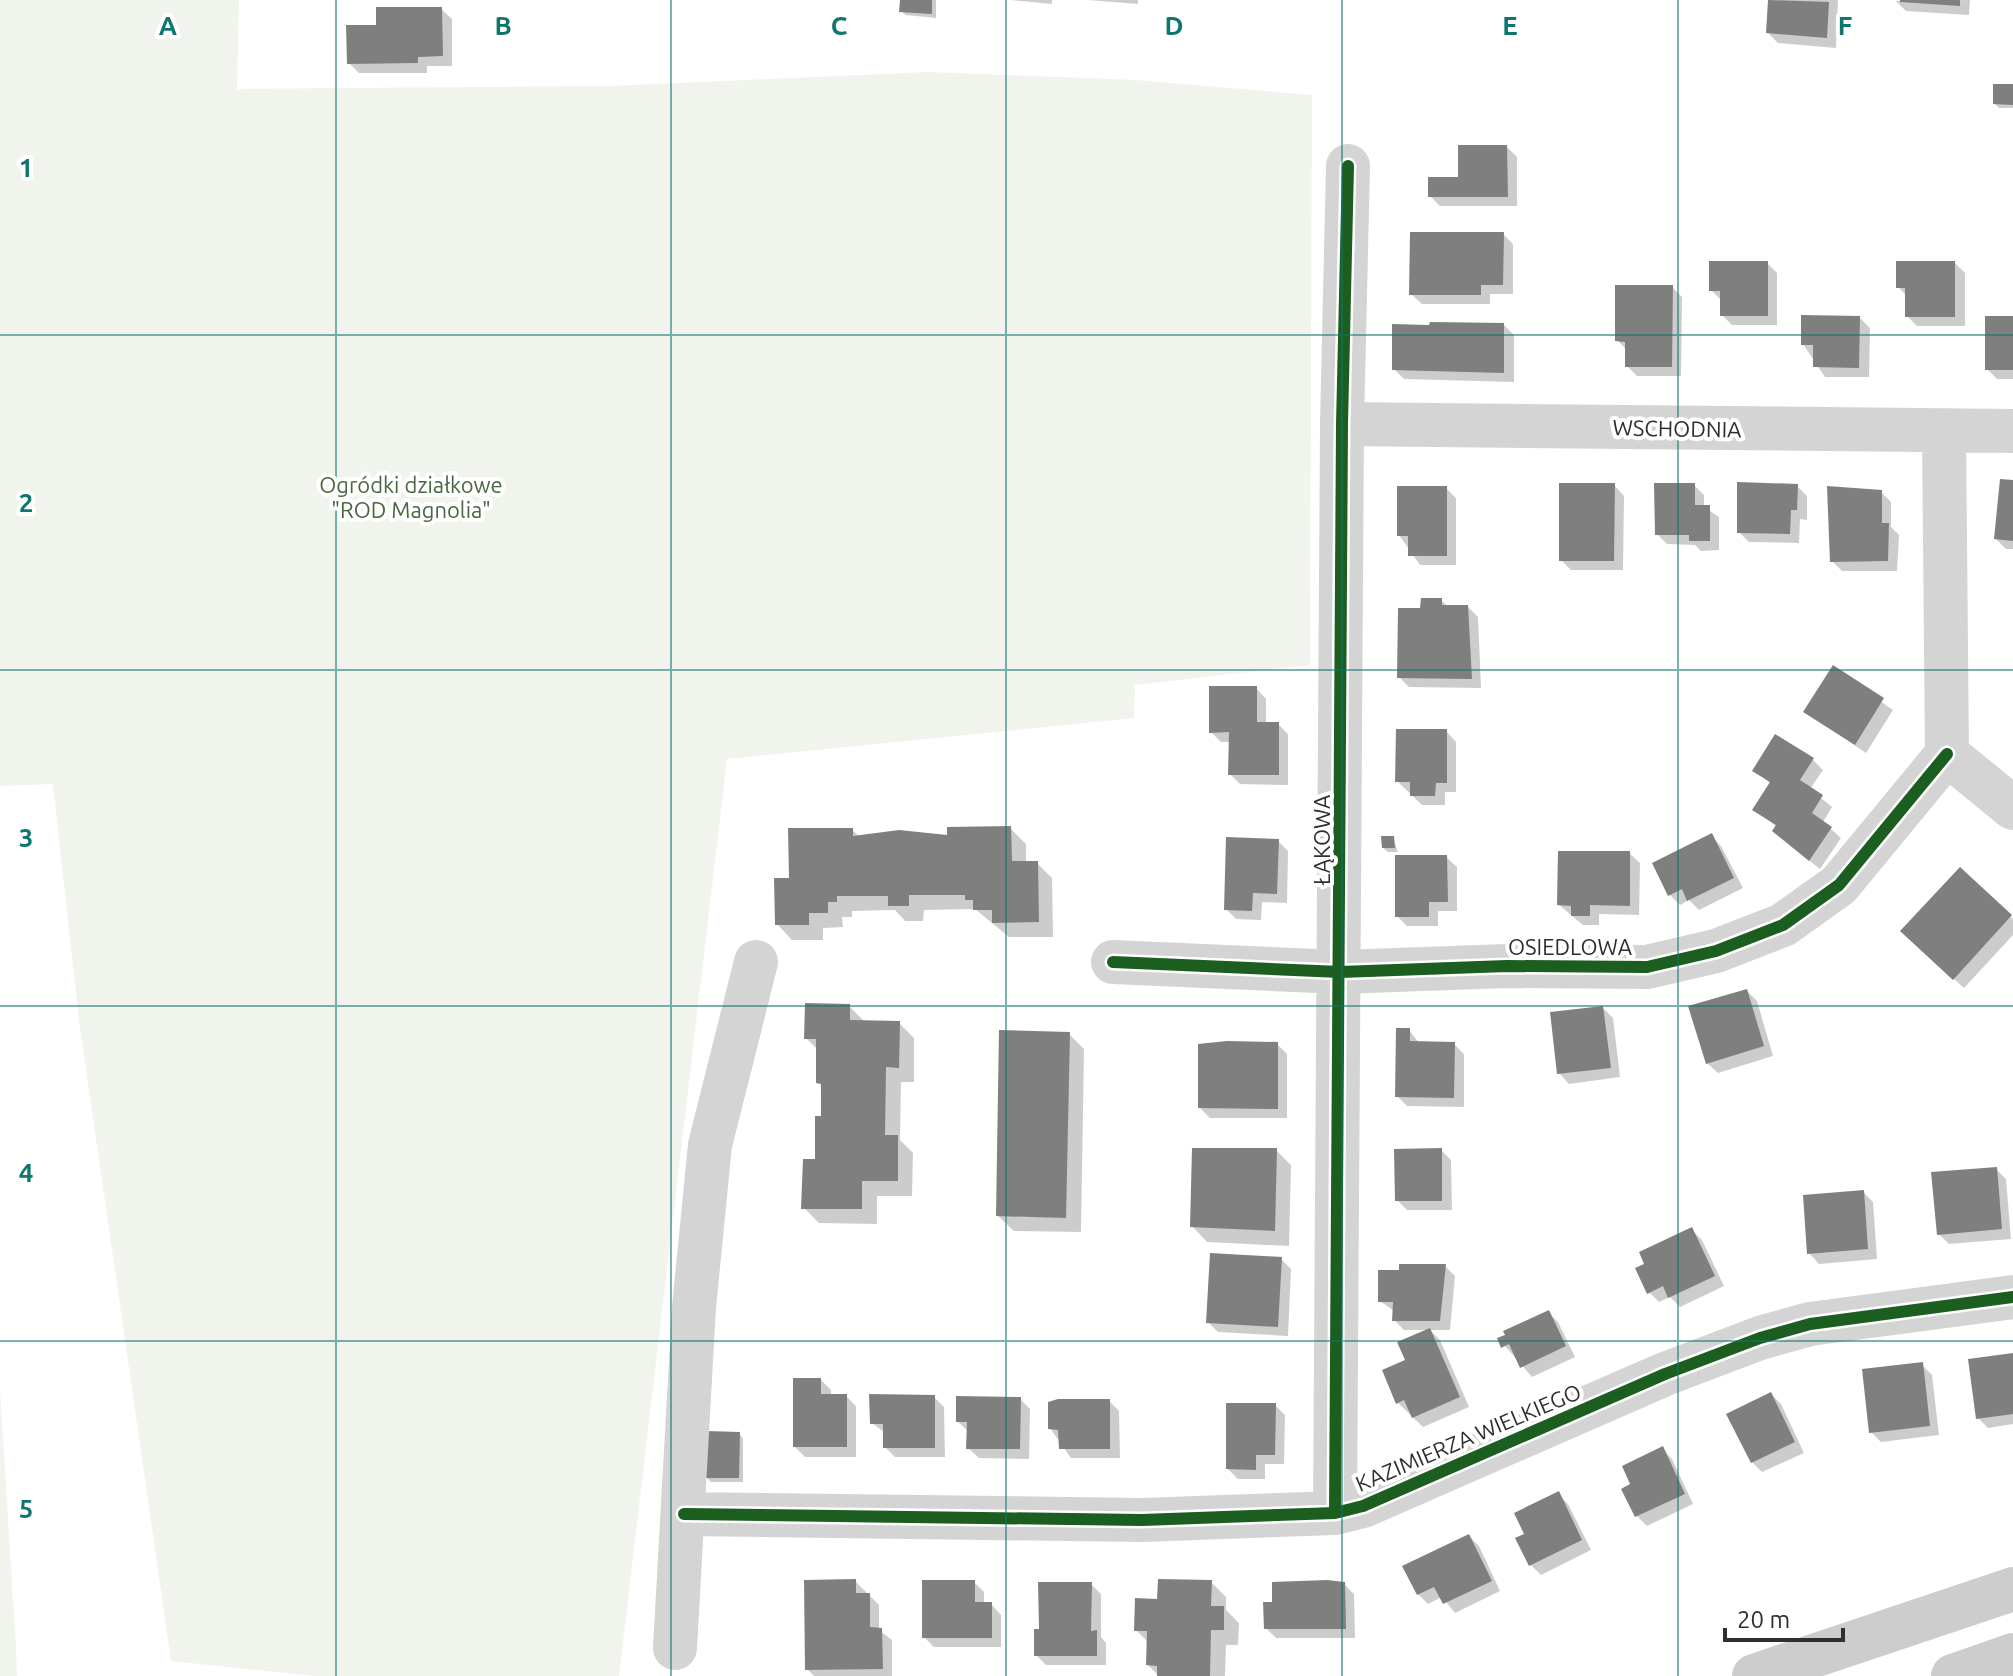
<svg xmlns="http://www.w3.org/2000/svg" width="2013" height="1676" font-family="Ubuntu,sans-serif">
	<style>
		.green { fill: #f0f4ed }
		.shadow { fill: #0003 }
		.building { fill: #7f7f7f }
		.lines { fill: none; stroke-linecap: round; stroke-linejoin: round }
		.minor { stroke: #d4d4d4; stroke-width: 44 }
		.secondary { stroke: #cdcdcd; stroke-width: 44 }
		.cycleway-casing { stroke: #fff; stroke-width: 17 }
		.cycleway { stroke: #1b5e20; stroke-width: 12 }
		.grid { fill: none; stroke: #0f766e; stroke-width: 2; stroke-opacity: 0.55 }
		.labels { text-anchor: middle; dominant-baseline: central; stroke-width: 8; stroke-linejoin: round; paint-order: stroke }
		.street-label { font-size: 22px; fill: #2f2f2f; stroke: #fff }
		.park-label { font-size: 22px; fill: #4b6740; stroke: #fff }
		.grid-label { font-size: 26px; text-anchor: middle; font-weight: bold; fill: #0f766e; stroke: #fff; stroke-width: 8; stroke-linejoin: round; paint-order: stroke }
	</style>
	<rect width="100%" height="100%" fill="#fff"/>
	<path class="green" d="M0,0H239L237,89L610,86L930,72L1136,80L1312,95L1310,665L1135,685L1134,718L727,759L619,1676H314L171,1661L79,1020L53,784L0,786Z
		M0,1391L16,1648L17,1676H0Z"/>
	<path class="shadow" d="M902,0H936V18L906,15L901,11Z
		M1011,0H1052V4Z
		M1088,0H1138V4Z
		M1770,0H1838L1836,48L1778,43L1768,33Z
		M1970,0L1969,15L1906,11L1896,1Z
		M441,9L452,19V66H427V73H359L349,63L378,27Z
		M2013,87V108H1999L1995,104Z
		M1507,147L1517,157V206H1440L1430,196Z
		M1503,234L1513,244V294H1490V304H1422L1411,294Z
		M1767,263L1777,273V325H1732L1722,315V301L1711,290Z
		M1955,263L1965,273V326H1917L1907,316V296L1898,287Z
		M1672,287L1682,297L1681,376H1637L1627,366V350L1617,340Z
		M1860,318L1870,328L1869,377H1825L1803,344Z
		M2013,318V379H1997L1987,369Z
		M1504,325L1514,335V382L1404,379L1394,369Z
		M2013,482V549H2006L1996,539Z
		M1614,485L1624,496L1623,570H1571L1561,560Z
		M1694,485L1704,495V507L1719,517V550L1701,551L1695,545L1667,544L1657,534Z
		M1797,486L1807,496V520L1800,519L1799,543L1749,542L1739,532Z
		M1446,488L1456,498V565H1420L1399,535Z
		M1881,492L1891,502V527L1899,535L1897,571H1842L1832,561Z
		M1441,600L1448,607H1468L1478,617L1481,688L1409,687L1399,677L1422,610Z
		M1833,668L1893,710L1866,753L1806,712Z
		M1256,688L1266,699V724H1278L1288,734V785L1240,784L1230,774L1231,742H1221L1211,732Z
		M1446,731L1456,742V792H1445V805H1422L1397,781Z
		M1813,760L1823,770L1810,789L1832,807L1823,822L1841,838L1820,869L1785,841L1777,827L1755,810L1771,784L1755,770Z
		M1010,828L1026,844V863H1037L1052,878L1053,937H1009L975,909L924,910L923,921H905L895,910L852,911V917H842L843,927L823,928V940H792L777,924L791,880L852,830L860,837H949Z
		M1711,836L1721,846L1743,888L1699,910L1689,900L1680,905L1670,895L1655,864Z
		M1393,838L1398,852H1388L1383,848Z
		M1278,841L1288,851L1287,903L1262,902L1261,920L1236,919L1226,909Z
		M1629,853L1640,863L1639,915L1599,914V925H1583L1559,905Z
		M1446,857L1457,867V911H1438V926H1407L1397,916Z
		M1960,870L2013,919V935L1964,988L1913,941Z
		M1747,991L1757,1001L1773,1056L1718,1073L1707,1063Z
		M849,1006L865,1022L899,1023L914,1038V1082H901L900,1140L913,1153L912,1196H877V1224L819,1223L804,1208L817,1161L823,1118L818,1050L806,1038Z
		M1603,1008L1613,1018L1620,1077L1569,1084L1559,1073Z
		M1409,1030L1419,1043L1454,1044L1464,1054V1107L1407,1106L1397,1096Z
		M1069,1034L1084,1049L1081,1232L1014,1231L998,1216Z
		M1277,1044L1287,1054V1118H1210L1200,1108Z
		M1276,1150L1291,1165L1289,1246L1207,1242L1192,1226Z
		M1441,1150L1451,1160L1452,1210H1407L1397,1200Z
		M1996,1169L2006,1179L2011,1239L1949,1244L1939,1234Z
		M1863,1192L1873,1202L1877,1259L1819,1264L1809,1253Z
		M1692,1230L1702,1240L1724,1286L1680,1307L1670,1297L1659,1302L1649,1292L1647,1265Z
		M1281,1259L1291,1269L1288,1336L1218,1332L1208,1322Z
		M1445,1266L1455,1276L1450,1330H1404L1394,1320V1311L1380,1301Z
		M1548,1312L1558,1322L1575,1357L1532,1377L1499,1339Z
		M1430,1330L1440,1340L1469,1407L1423,1427L1398,1403L1408,1361Z
		M2013,1355V1424L1988,1428L1978,1418Z
		M1922,1365L1932,1375L1939,1435L1881,1442L1871,1432Z
		M821,1380L831,1390V1396H846L856,1406V1457H805L795,1447Z
		M1771,1394L1781,1404L1804,1453L1762,1472L1752,1462Z
		M934,1397L944,1407L945,1457H895L885,1447V1433L872,1423Z
		M1020,1399L1030,1409L1029,1459L979,1458L968,1448L969,1432L958,1422Z
		M1109,1401L1119,1411L1120,1458H1071L1050,1428Z
		M1275,1405L1285,1415L1284,1464H1265V1479H1238L1228,1469Z
		M739,1434L743,1438V1482H711L706,1477Z
		M1662,1449L1672,1459L1693,1504L1647,1526L1637,1516L1633,1485Z
		M1558,1494L1568,1504L1591,1550L1541,1575L1531,1565L1527,1535Z
		M1469,1536L1479,1546L1500,1591L1455,1613L1442,1597L1428,1604L1418,1594Z
		M855,1581L879,1605V1630L892,1640V1676H814L807,1669Z
		M974,1582L984,1592V1604H991L1001,1615V1647H934L924,1637Z
		M1211,1582L1226,1597V1610L1239,1623L1238,1645H1226L1225,1676H1159L1148,1665L1149,1643L1136,1630L1159,1601Z
		M1091,1584L1101,1594V1637L1106,1643V1665H1046L1036,1655L1041,1631Z
		M1344,1584L1354,1594L1355,1638H1276L1266,1628Z"/>
	<path class="building" d="M900,0H932V14L899,12Z
		M1768,0L1829,2L1827,38L1766,33Z
		M1900,0H1960V6L1900,2Z
		M376,7H442L443,56L418,57V63L347,64L346,25H376Z
		M1993,84H2013V105L1993,104Z
		M1458,145H1507L1508,197H1428V177H1458Z
		M1410,232H1504L1503,285H1481V295H1409Z
		M1709,261H1768V316H1720V291H1709Z
		M1896,261H1955V317H1905V288H1896Z
		M1615,285H1673L1672,367H1625V342L1615,341Z
		M1801,315L1860,316L1859,368L1813,367V345H1801Z
		M1985,316H2013V370H1985Z
		M1430,322L1504,323V373L1392,370V324L1429,325Z
		M2000,479L2013,480V541L1994,539Z
		M1737,482L1798,484L1797,510H1791L1790,534L1737,533Z
		M1559,483H1615L1614,561H1559Z
		M1654,483H1695V505H1710V541H1689V535H1655Z
		M1397,486H1447V556H1408V536H1397Z
		M1827,486L1882,490V523H1889L1888,561L1830,562Z
		M1421,598H1442V605H1468L1472,679L1397,678L1398,608H1420Z
		M1833,665L1884,698L1855,745L1803,712Z
		M1209,686H1257V722H1279V775H1228L1229,732L1209,733Z
		M1396,729H1447V783H1436L1435,796H1410V782H1395Z
		M1775,734L1814,758L1800,780L1823,795L1812,813L1832,827L1809,861L1772,831L1776,825L1752,810L1770,782L1752,771Z
		M1011,826L1012,861H1038L1039,922L992,923V910H973V900H965V895H909V906H888V896H837V902H828V913H809V925H775L774,878H789L788,828H853V836L899,830L947,835V827Z
		M1712,833L1734,878L1687,901L1682,889L1668,896L1652,863Z
		M1381,836H1394L1395,848H1382Z
		M1226,837L1279,839L1277,894L1253,893L1252,911L1224,910Z
		M1558,851H1630V906L1590,905V916H1571V906L1557,905Z
		M1395,855H1447L1448,902H1429V917H1395Z
		M1960,867L2012,915L1953,980L1900,931Z
		M1747,989L1764,1046L1706,1064L1688,1006Z
		M805,1003L850,1004V1020L900,1021L899,1068L886,1067L885,1135H898V1181H862V1209H801L803,1159H815V1116H821V1084L816,1083V1039H804Z
		M1603,1006L1611,1068L1557,1074L1550,1012Z
		M1396,1028H1410V1041L1455,1042L1454,1098L1395,1097Z
		M999,1030L1070,1032L1066,1218L996,1216Z
		M1227,1041L1278,1042V1109L1198,1108V1044Z
		M1192,1148H1277L1275,1231L1190,1227Z
		M1442,1148V1201H1395L1394,1149Z
		M1997,1167L2002,1229L1937,1235L1931,1172Z
		M1864,1190L1868,1249L1807,1254L1803,1195Z
		M1692,1227L1715,1276L1668,1298L1663,1286L1647,1294L1635,1268L1644,1264L1639,1252Z
		M1210,1253L1282,1257L1278,1327L1206,1323Z
		M1399,1264H1446L1440,1321H1392L1393,1302H1378V1270H1399Z
		M1549,1310L1566,1346L1520,1368L1509,1344L1501,1348L1497,1338L1505,1335L1503,1331Z
		M1430,1328L1460,1397L1412,1418L1404,1400L1396,1404L1382,1370L1405,1360L1397,1342Z
		M2013,1353V1414L1976,1419L1968,1359Z
		M1923,1362L1930,1426L1869,1433L1862,1369Z
		M793,1378H821V1394H847V1447H793Z
		M1771,1392L1795,1442L1751,1463L1726,1414Z
		M869,1394L935,1395V1448H883V1424H870Z
		M956,1396L1021,1397L1020,1449H966L967,1422H956Z
		M1058,1399H1110V1449H1059L1058,1430L1048,1429V1402Z
		M1226,1403H1276L1275,1455H1256V1470L1226,1469Z
		M706,1431L740,1432L739,1478H704Z
		M1663,1446L1685,1494L1635,1517L1621,1489L1630,1484L1622,1466Z
		M1559,1491L1582,1540L1529,1566L1515,1538L1524,1534L1514,1513Z
		M1469,1534L1492,1581L1443,1604L1434,1587L1417,1595L1402,1566Z
		M856,1579V1593H870V1627L882,1628L883,1669L805,1670L804,1580Z
		M1158,1579L1212,1580L1211,1606H1224V1630H1211L1210,1676H1157V1666L1146,1665L1147,1631H1134L1135,1598L1157,1599Z
		M922,1580H975V1602H992V1638H922Z
		M1327,1580L1345,1582L1346,1629H1264L1263,1602H1272V1582Z
		M1038,1582H1092L1091,1631L1097,1630V1656H1034V1629H1039Z"/>
	<g class="lines">
		<path class="minor" d="M1342,424L2013,431
			M1944,432L1947,754L2013,808
			M1113,962L1340,972L1507,966L1647,967L1716,951L1783,925L1839,885L1947,754
			M1335,1513L1342,424L1348,166
			M684,1514L1142,1520L1335,1513L1363,1506L1665,1374L1760,1338L1810,1324L2013,1297
			M675,1648L694,1307L710,1145L756,962"/>
		<path class="secondary" d="M1754,1676L2013,1589
			M1953,1676L2013,1655"/>
		<defs>
			<path id="cycleway" d="M1113,962L1340,972L1507,966L1647,967L1716,951L1783,925L1839,885L1947,754
				M1335,1513L1342,424L1348,166
				M684,1514L1142,1520L1335,1513L1363,1506L1665,1374L1760,1338L1810,1324L2013,1297"/>
		</defs>
		<use href="#cycleway" class="cycleway-casing"/>
		<use href="#cycleway" class="cycleway"/>
	</g>
	<path class="grid" d="M336,0V1676M671,0V1676M1006,0V1676M1342,0V1676M1678,0V1676M0,335H2013M0,670H2013M0,1006H2013M0,1341H2013"/>
	<g class="labels">
		<g class="street-label">
			<text transform="translate(1677 428) rotate(1)">WSCHODNIA</text>
			<text transform="translate(1321 840) rotate(-90)">ŁĄKOWA</text>
			<text x="1570" y="946">OSIEDLOWA</text>
			<text transform="translate(1468 1437) rotate(-23)">KAZIMIERZA WIELKIEGO</text>
		</g>
		<g class="park-label">
			<text x="411" y="484">Ogródki działkowe<tspan x="411" dy="25">"ROD Magnolia"</tspan></text>
		</g>
	</g>
	<g class="grid-label">
		<text x="168" y="35">A</text>
		<text x="503" y="35">B</text>
		<text x="839" y="35">C</text>
		<text x="1174" y="35">D</text>
		<text x="1510" y="35">E</text>
		<text x="1845" y="35">F</text>
		<text x="26" y="177">1</text>
		<text x="26" y="512">2</text>
		<text x="26" y="847">3</text>
		<text x="26" y="1182">4</text>
		<text x="26" y="1518">5</text>
	</g>
	<path d="M1725 1628v12h118v-12" fill="none" stroke="#2f2f2f" stroke-width="4"/>
	<text x="1737" y="1628" font-size="24" fill="#2f2f2f" stroke="#ffffff" stroke-width="6" paint-order="stroke">20 m</text>
</svg>
